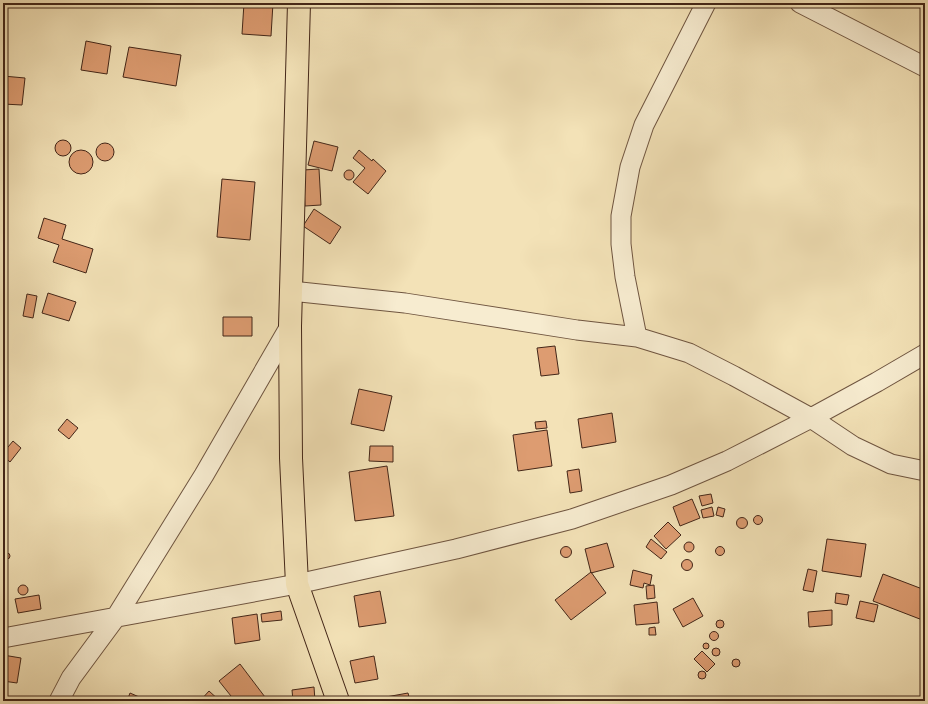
<svg xmlns="http://www.w3.org/2000/svg" width="928" height="704" font-family="'IM FELL DW Pica',serif">
	<style>
		.building { fill: #dd9c71; stroke: #432618 }
		.lines { fill: none; stroke-linecap: round; stroke-linejoin: round }
		.minor-casing { stroke: #6f5540; stroke-width: 21 }
		.major-casing { stroke: #432618; stroke-width: 24 }
		.minor { stroke: #f7ecd0; stroke-width: 19 }
		.major { stroke: #f3e2b7; stroke-width: 22 }
	</style>
	<rect width="100%" height="100%" fill="#f3e2b7"/>
	<filter id="stains"><feTurbulence type="fractalNoise" baseFrequency=".005" numOctaves="4"/><feColorMatrix values="0 0 0 0 .2 0 0 0 0 .09 0 0 0 0 .02 0 0 0 .5 -.17"/></filter>
	<radialGradient id="worn" r=".72"><stop offset=".6" stop-color="#630" stop-opacity="0"/><stop offset="1" stop-color="#630" stop-opacity=".3"/></radialGradient>
	<path class="building" d="M244,3H273L271,36L242,34Z
		M86,41L111,46L107,74L81,70Z
		M129,47L181,55L176,86L123,77Z
		M3,76L25,78L22,105L3,104Z
		M55 148a8 8 0 1 1 16 0a8 8 0 1 1-16 0Z
		M314,141L338,147L332,171L308,165Z
		M96 152a9 9 0 1 1 18 0a9 9 0 1 1-18 0Z
		M69 162a12 12 0 1 1 24 0a12 12 0 1 1-24 0Z
		M359,150L372,161L373,159L386,171L368,194L353,182L365,168L353,158Z
		M319,169L321,205L305,206L303,170Z
		M344 175a5 5 0 1 1 10 0a5 5 0 1 1-10 0Z
		M222,179L255,182L250,240L217,237Z
		M314,209L341,227L330,244L303,226Z
		M44,218L66,225L62,239L93,249L86,273L53,262L59,245L38,238Z
		M48,293L76,302L69,321L42,313Z
		M27,294L37,296L33,318L23,316Z
		M223,317H252V336H223Z
		M555,346L559,374L541,376L537,348Z
		M359,389L392,396L384,431L351,424Z
		M612,413L616,442L582,448L578,419Z
		M67,419L78,428L69,439L58,430Z
		M546,421L547,428L536,429L535,422Z
		M547,430L552,466L518,471L513,435Z
		M13,441L21,448L10,462L3,456V453Z
		M370,446H393V462L369,461Z
		M387,466L394,516L355,521L349,472Z
		M579,469L582,491L570,493L567,471Z
		M711,494L713,503L702,506L699,496Z
		M692,499L700,518L680,526L673,507Z
		M712,507L714,516L703,518L701,510Z
		M718,507L725,509L723,517L716,515Z
		M753.5 520a4.5 4.5 0 1 1 9 0a4.5 4.5 0 1 1-9 0Z
		M736.5 523a5.5 5.5 0 1 1 11 0a5.5 5.5 0 1 1-11 0Z
		M668,522L681,535L666,549L654,536Z
		M651,539L667,552L661,559L646,547Z
		M827,539L866,544L861,577L822,571Z
		M684 547a5 5 0 1 1 10 0a5 5 0 1 1-10 0Z
		M607,543L614,567L591,573L585,549Z
		M3,545L5,546L7,548V550L4,552H3Z
		M715.5 551a4.5 4.5 0 1 1 9 0a4.5 4.5 0 1 1-9 0Z
		M560.5 552a5.5 5.5 0 1 1 11 0a5.5 5.5 0 1 1-11 0Z
		M4 556a3 3 0 1 1 6 0a3 3 0 1 1-6 0Z
		M681.5 565a5.5 5.5 0 1 1 11 0a5.5 5.5 0 1 1-11 0Z
		M808,569L817,571L813,592L803,590Z
		M633,570L652,575L650,585L644,583L643,588L630,585Z
		M591,572L606,593L571,620L555,600Z
		M883,574L925,590V621L873,601Z
		M654,585L655,598L647,599L646,586Z
		M18 590a5 5 0 1 1 10 0a5 5 0 1 1-10 0Z
		M380,591L386,623L359,627L354,596Z
		M836,593L849,595L847,605L835,603Z
		M39,595L41,609L18,613L15,599Z
		M693,598L703,616L683,627L673,609Z
		M860,601L878,605L874,622L856,618Z
		M657,602L659,623L636,625L634,605Z
		M832,610V625L809,627L808,612Z
		M281,611L282,620L262,622L261,614Z
		M257,614L260,640L235,644L232,618Z
		M716 624a4 4 0 1 1 8 0a4 4 0 1 1-8 0Z
		M655,627L656,635H649V628Z
		M709.5 636a4.5 4.5 0 1 1 9 0a4.5 4.5 0 1 1-9 0Z
		M703 646a3 3 0 1 1 6 0a3 3 0 1 1-6 0Z
		M712 652a4 4 0 1 1 8 0a4 4 0 1 1-8 0Z
		M702,651L715,664L707,672L694,659Z
		M3,655L21,658L17,683L3,681Z
		M374,656L378,679L355,683L350,661Z
		M732 663a4 4 0 1 1 8 0a4 4 0 1 1-8 0Z
		M240,664L268,701H235L219,681Z
		M698 675a4 4 0 1 1 8 0a4 4 0 1 1-8 0Z
		M314,687L315,701H293L292,690Z
		M209,691L220,701H200Z
		M130,693L146,700V701H127Z
		M408,693L410,701H387L386,697Z"/>
	<g class="lines">
		<defs>
			<path id="minor" d="M800,3L925,67
				M291,291L405,303L577,330L637,337L689,353L734,376L811,418L853,446L891,464L925,471
				M637,337L625,277L621,244V216L630,167L644,125L706,3
				M3,638L297,584L456,549L572,519L671,485L727,461L811,418L877,382L925,354
				M59,701L71,678L116,617L204,475L290,326"/>
			<path id="major" d="M299,3L290,326L291,458L297,584L338,701"/>
		</defs>
		<use href="#minor" class="minor-casing"/>
		<use href="#major" class="major-casing"/>
		<use href="#minor" class="minor"/>
		<use href="#major" class="major"/>
	</g>
	<rect width="928" height="704" fill="none" stroke="#f3e2b7" stroke-width="16"/>
	<rect x="4" y="4" width="920" height="696" fill="none" stroke="#432618" stroke-width="2"/>
	<rect x="8" y="8" width="912" height="688" fill="none" stroke="#432618"/>
	<rect width="100%" height="100%" filter="url(#stains)"/>
	<rect width="100%" height="100%" fill="url(#worn)"/>
</svg>
